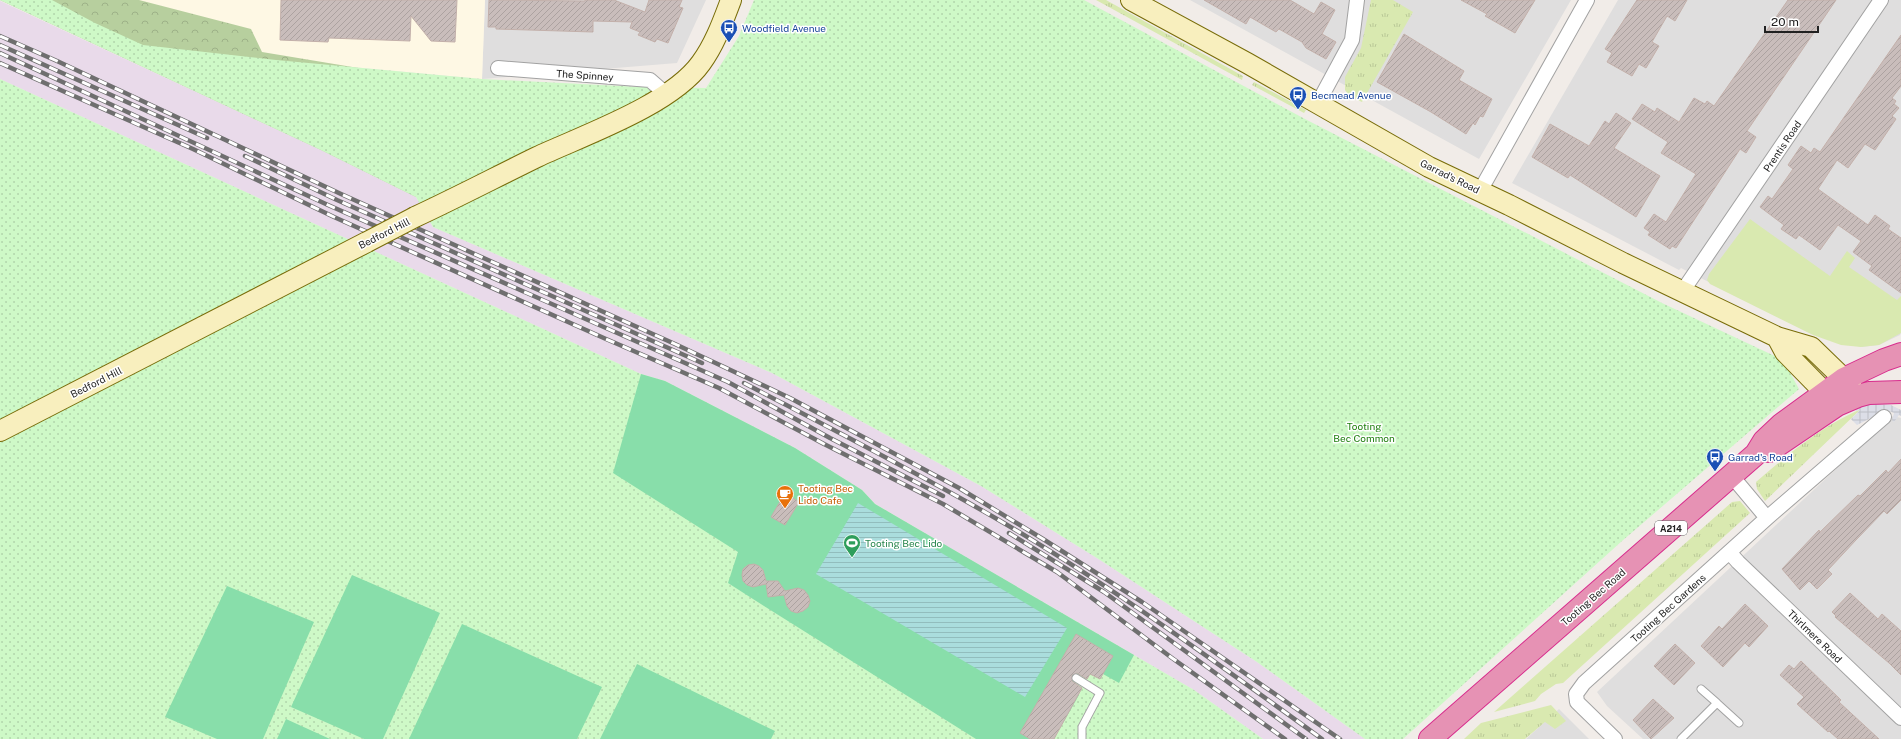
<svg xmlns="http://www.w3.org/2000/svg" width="1901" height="739" font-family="'Public Sans',sans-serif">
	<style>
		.residential { fill: #dfdede }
		.education { fill: #fef8e4 }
		.railway { fill: #e9daea }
		.grass { fill: url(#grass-tufts) }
		.forest { fill: url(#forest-crowns) }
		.park { fill: url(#park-dots) }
		.garden { fill: #d9e9b0 }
		.pitch { fill: #88deaa }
		.plaza { fill: url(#plaza-grid) }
		.water { fill: url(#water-rules) }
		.building { fill: url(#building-hatch); stroke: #c3b0aa }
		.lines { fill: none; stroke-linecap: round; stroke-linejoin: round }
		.lane-casing { stroke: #a2a2a2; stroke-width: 9 }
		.street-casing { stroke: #a2a2a2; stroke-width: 16 }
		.secondary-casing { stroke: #786c08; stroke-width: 22 }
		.highway-casing { stroke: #d82c8d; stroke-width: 24 }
		.lane { stroke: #fff; stroke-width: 7 }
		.street { stroke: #fff; stroke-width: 14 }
		.secondary { stroke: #f8efbe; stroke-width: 20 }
		.highway { stroke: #e692b4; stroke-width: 22 }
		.rail-casing { stroke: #6f6f6f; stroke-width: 4.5 }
		.rail { stroke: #fff; stroke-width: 3; stroke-dasharray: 9; stroke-linecap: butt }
		.secondary-bridge-casing { stroke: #786c08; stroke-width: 22; stroke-linecap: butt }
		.secondary-bridge { stroke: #f8efbe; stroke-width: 20 }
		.labels { text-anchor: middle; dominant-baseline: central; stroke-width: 3; stroke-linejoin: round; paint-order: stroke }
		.shield { fill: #fff; stroke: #646464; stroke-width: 1 }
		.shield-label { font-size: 9px; font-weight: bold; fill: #212121 }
		.transit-label { font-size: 10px; fill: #164399; stroke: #fff; text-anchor: start }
		.street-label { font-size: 10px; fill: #212121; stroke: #fff }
		.park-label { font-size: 10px; fill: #1e7f0e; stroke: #fff }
		.food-label { font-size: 10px; fill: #c56008; stroke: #fff; text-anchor: start }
		.leisure-label { font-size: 10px; fill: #27864d; stroke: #fff; text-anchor: start }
	</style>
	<defs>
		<pattern id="grass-tufts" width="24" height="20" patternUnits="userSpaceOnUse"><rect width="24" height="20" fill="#d9e9b0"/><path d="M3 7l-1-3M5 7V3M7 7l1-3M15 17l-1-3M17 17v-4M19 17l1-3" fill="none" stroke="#bac897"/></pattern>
		<pattern id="forest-crowns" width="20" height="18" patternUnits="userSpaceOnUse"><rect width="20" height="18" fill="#b7cf9e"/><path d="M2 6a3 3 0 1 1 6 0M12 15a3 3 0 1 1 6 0" fill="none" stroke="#9db188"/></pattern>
		<pattern id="park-dots" width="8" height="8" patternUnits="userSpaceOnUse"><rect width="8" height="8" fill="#cef9c7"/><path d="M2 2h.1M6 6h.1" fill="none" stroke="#b1d5ab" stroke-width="1.8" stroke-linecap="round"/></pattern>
		<pattern id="plaza-grid" width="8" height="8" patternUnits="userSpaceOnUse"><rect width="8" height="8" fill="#dcdee7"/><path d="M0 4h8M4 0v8" fill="none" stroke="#bcbec6"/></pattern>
		<pattern id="water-rules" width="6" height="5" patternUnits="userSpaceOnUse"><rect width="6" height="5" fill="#add"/><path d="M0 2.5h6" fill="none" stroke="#92bdbd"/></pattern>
		<pattern id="building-hatch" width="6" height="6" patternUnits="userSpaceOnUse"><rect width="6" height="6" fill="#c9bdbb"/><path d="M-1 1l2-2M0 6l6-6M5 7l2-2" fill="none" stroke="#aca2a0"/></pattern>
	</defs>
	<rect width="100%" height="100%" fill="#f1ece8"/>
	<path class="residential" d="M485,0H706L677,63L482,79Z
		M1190,0H1571L1479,159Z
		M1618,0H1901V333L1900,335L1879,345L1861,347L1810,333L1681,268L1679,270L1512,183Z
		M1893,416L1901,418V739H1643L1607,706L1597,692Z
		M1559,709L1589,739H1526Z"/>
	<path class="education" d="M52,0H485L482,79L276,60Z"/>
	<path class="railway" d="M0,1L321,150L416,197L433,227L772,373L981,486L1100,560L1257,662L1365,739H1263L1194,690L875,504L862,490L795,448L665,381L641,374L0,79Z"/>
	<path class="grass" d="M1096,0H1106L1243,76L1242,80Z
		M1371,0H1393L1413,12L1362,102L1349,96L1345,90V77L1361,48Z
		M1254,82L1306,110L1304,113L1252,85Z
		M1861,409L1765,501L1757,489L1756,482C1788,454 1822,426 1861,409Z
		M1740,501L1750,513L1563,683L1556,684L1541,694L1535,701L1494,712L1732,502Z
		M1551,705L1566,721L1555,729L1545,722L1525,739H1464L1481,723Z"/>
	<path class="forest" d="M0,0H139L251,29L262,52L491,90L416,197L321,150Z"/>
	<path class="park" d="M0,0H52L95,23L143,45L276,60L482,79L640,87L706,88L739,36L754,0H1084L1305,119L1662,303L1783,360L1799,389L1622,541L1403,739H1365L1257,662L1100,560L981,486L772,373L433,227L416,197L321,150Z
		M0,79L641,374L665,381L795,448L862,490L875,504L1194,690L1263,739H0Z"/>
	<path class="garden" d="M1750,219L1830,276L1847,251L1855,258L1849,267L1897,300L1901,296V333L1879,345L1861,347L1841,345L1813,335L1710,284L1707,280L1709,274Z"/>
	<path class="pitch" d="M641,374L665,381L795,448L862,490L875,504L1134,655L1119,683L1103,674L1100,679L1082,669L1069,689L1079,695L1063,723L1054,718L1048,730L1056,735L1054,739H976L753,599L728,583L738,552L613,473Z
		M352,575L440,613L383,739H364L291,707Z
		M227,586L314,622L263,739H217L165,717Z
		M462,624L602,687L577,739H409Z
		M637,664L775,731L771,739H600Z
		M286,719L330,739H277Z"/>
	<path class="plaza" d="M1861,403L1891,405L1901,410V416L1899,415L1894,422L1892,420L1894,413L1887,410L1857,425L1851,419L1860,410L1856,411L1855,406Z"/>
	<path class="water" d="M858,503L1067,628L1025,697L816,574Z"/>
	<path class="building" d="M281,0H457L455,42L431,41L411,16L410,41L329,38L328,42L280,40Z
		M489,0L585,1V0H614L645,12L649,0H682L679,7L683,8L668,43L657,39L655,42L638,35L640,32L630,28L632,22L593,21V32L496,29V27H488Z
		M1204,0H1290L1314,14L1321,2L1335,10L1322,34L1336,42L1326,59L1306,48L1302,42L1279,29L1276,32L1250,17L1246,24Z
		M1461,0H1535L1515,33L1485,16L1487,14Z
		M1637,0H1687L1675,21L1667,16L1652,42L1659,46L1646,68L1639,64L1632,76L1607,62L1612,53L1605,49Z
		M1788,0H1836L1747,131L1756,137L1746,153L1740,149L1676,248L1672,246L1670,249L1648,235L1650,232L1644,228L1654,214L1666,222L1696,174L1661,153L1668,142L1632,119L1642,104L1655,112L1657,108L1679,122L1694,98L1705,104L1707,101L1714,106Z
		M1404,34L1464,71L1459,80L1492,99L1483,117L1480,116L1475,125L1473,123L1466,134L1431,112L1377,82Z
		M1901,35V86L1892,98L1896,101L1894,104L1899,108L1892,116L1896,119L1875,150L1865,144L1848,168L1837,160L1818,189L1868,225L1875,215L1890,226L1888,229L1901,238V293L1869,270L1872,266L1853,252L1861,241L1838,225L1820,250L1799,235L1796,239L1781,229L1784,225L1760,207L1768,196L1772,199L1793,169L1788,165L1801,146L1811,153L1814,148L1820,152Z
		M1616,113L1631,123L1614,148L1660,176L1636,217L1570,175L1568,178L1532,157L1550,124L1589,146L1605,121L1609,124Z
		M1901,459V500L1887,514L1884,511L1856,540L1828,570L1832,574L1817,589L1809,581L1800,590L1782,569L1819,530L1820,532L1858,495L1860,496L1886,470L1888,473Z
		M785,493L799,502L785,525L771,517Z
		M754,564L759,566L763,570L766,581H778L785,591L798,588L804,590L808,595L810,601L808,607L803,611L797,613L791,611L787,606L784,595L768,597L766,584L753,587L747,585L743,581L742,575L743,569L748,565Z
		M1850,593L1878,619L1882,614L1901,631V675L1889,663L1835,617L1836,616L1832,612Z
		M1745,604L1768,626L1749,647L1745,643L1723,667L1701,646L1719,626L1722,629Z
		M1076,634L1113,656L1100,679L1090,674L1087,679L1077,673L1072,675V681L1082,688L1054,739H1030L1020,733Z
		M1675,644L1695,663L1674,685L1654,666Z
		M1801,661L1841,700L1839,702L1879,739H1838L1829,731L1828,732L1797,704L1804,697L1780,675L1789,665L1794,669Z
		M1653,699L1674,718L1651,739L1633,720Z"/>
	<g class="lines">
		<defs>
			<path id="lane" d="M1076,678L1100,693L1082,727V739
				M1701,689L1717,703
				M1681,739L1717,703L1739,723"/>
			<path id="street" d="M498,68L650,80L666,94
				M1318,103L1352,40L1357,0
				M1480,191L1587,0
				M1682,292L1881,0
				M1731,475L1767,518
				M1730,553L1738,562L1901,718
				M1615,739L1577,702L1576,694L1584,683L1767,518L1884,417"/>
			<path id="secondary" d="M1131,0L1247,63L1429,167L1509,205L1623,263L1777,337L1811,347L1844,379L1854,391
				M415,217C456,198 496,177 537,157C584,135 671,105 701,63C715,44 723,21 731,0
				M1777,337L1785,352L1836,404
				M0,431L367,242"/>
			<path id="highway" d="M1769,451L1837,405L1858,396L1869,393L1901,392
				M1430,739L1756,454L1764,441L1781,425L1844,379L1884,360L1901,354"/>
		</defs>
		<use href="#lane" class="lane-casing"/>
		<use href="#street" class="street-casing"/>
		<use href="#secondary" class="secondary-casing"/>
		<use href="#highway" class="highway-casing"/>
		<use href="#lane" class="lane"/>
		<use href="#street" class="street"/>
		<use href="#secondary" class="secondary"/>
		<use href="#highway" class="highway"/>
		<defs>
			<path id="rail" d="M0,36L57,61L341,194L675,344L790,398L959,488L1043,539L1142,602L1340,739
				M0,45L207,138
				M0,53L328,205L728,382L830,438L943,496
				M0,63L193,149L334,217L606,339L719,388L824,444L943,504L1057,572L1172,658L1285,739
				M245,156L337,200L702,363
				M744,383C828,427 914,471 997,519C1110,585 1216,662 1322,739
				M1009,533L1104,592L1306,739"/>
		</defs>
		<use href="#rail" class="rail-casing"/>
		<use href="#rail" class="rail"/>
		<defs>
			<path id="secondary-bridge" d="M367,242L415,217"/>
		</defs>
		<use href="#secondary-bridge" class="secondary-bridge-casing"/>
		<use href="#secondary-bridge" class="secondary-bridge"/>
	</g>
	<defs>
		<symbol id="bus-pin" viewBox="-11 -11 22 30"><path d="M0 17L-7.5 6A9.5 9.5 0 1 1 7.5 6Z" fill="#1a4fb4" stroke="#fff"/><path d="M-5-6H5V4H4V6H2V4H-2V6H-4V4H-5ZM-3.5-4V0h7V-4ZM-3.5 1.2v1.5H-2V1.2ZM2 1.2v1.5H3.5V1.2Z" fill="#fff"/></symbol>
		<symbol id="cafe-pin" viewBox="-11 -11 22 30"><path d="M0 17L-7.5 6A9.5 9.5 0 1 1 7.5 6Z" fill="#e8710a" stroke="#fff"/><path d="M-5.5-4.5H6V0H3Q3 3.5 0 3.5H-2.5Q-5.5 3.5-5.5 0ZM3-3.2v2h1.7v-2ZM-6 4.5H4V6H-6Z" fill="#fff"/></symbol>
		<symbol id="stadium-pin" viewBox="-11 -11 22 30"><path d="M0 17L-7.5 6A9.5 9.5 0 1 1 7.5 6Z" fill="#2e9e5b" stroke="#fff"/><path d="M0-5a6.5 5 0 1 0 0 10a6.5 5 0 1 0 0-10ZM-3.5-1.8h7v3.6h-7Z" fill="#fff"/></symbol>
	</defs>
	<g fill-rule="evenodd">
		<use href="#bus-pin" x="719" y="18" width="20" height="27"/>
		<use href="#bus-pin" x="1288" y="85" width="20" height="27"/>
		<use href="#bus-pin" x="1705" y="447" width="20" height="27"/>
		<use href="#cafe-pin" x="775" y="484" width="20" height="27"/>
		<use href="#stadium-pin" x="842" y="533" width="20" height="27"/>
	</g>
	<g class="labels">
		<rect class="shield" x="1655" y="521" width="32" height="14" rx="3"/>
		<g class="shield-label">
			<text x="1671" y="528">A214</text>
		</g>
		<g class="transit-label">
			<text x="742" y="28">Woodfield Avenue</text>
			<text x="1311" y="95">Becmead Avenue</text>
			<text x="1728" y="457">Garrad's Road</text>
		</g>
		<g class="street-label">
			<text transform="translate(585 75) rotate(4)">The Spinney</text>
			<text transform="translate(1782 146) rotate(-56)">Prentis Road</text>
			<text transform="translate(1450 176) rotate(26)">Garrad's Road</text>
			<text transform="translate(384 233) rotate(-27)">Bedford Hill</text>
			<text transform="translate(96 382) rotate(-27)">Bedford Hill</text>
			<text transform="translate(1593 597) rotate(-41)">Tooting Bec Road</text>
			<text transform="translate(1668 608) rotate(-42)">Tooting Bec Gardens</text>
			<text transform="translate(1815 636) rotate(44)">Thirlmere Road</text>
		</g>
		<g class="park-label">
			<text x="1364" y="426">Tooting<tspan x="1364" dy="12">Bec Common</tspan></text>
		</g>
		<g class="food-label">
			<text x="798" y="488">Tooting Bec<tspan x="798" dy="12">Lido Cafe</tspan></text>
		</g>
		<g class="leisure-label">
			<text x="865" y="543">Tooting Bec Lido</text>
		</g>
	</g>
	<path d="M1765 26v6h53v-6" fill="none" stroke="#212121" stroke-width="2"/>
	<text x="1771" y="26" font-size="12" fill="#212121" stroke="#ffffff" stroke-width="3" paint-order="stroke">20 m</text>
</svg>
